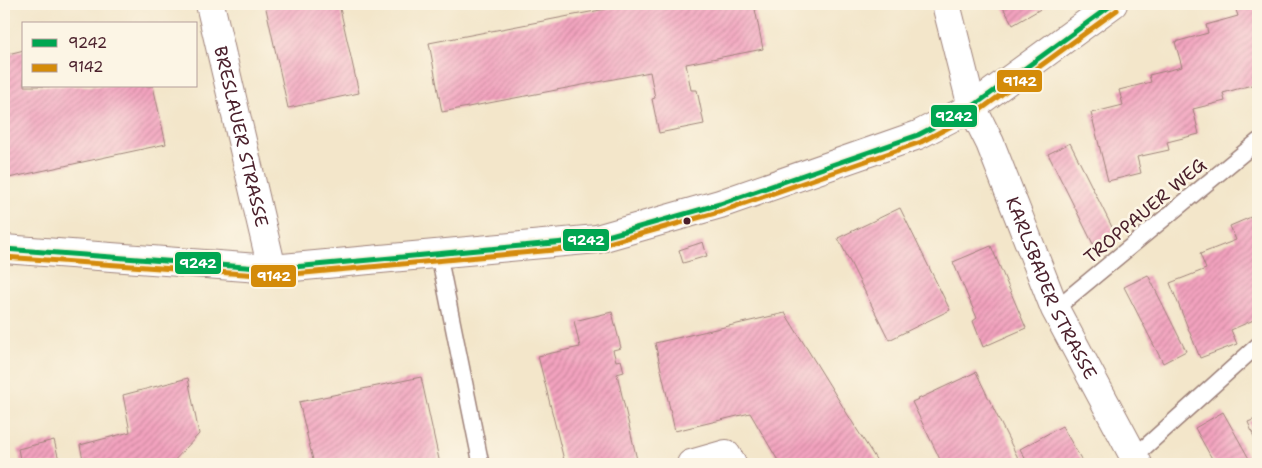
<svg xmlns="http://www.w3.org/2000/svg" width="1262" height="468" font-family="'Shantell Sans',sans-serif">
	<style>
		.building { fill: url(#building-hatch) }
		.lines { fill: none; stroke-linecap: round; stroke-linejoin: round }
		.lane-casing { stroke: #9e827a; stroke-width: 18 }
		.street-casing { stroke: #9e827a; stroke-width: 30 }
		.lane { stroke: #fff; stroke-width: 15 }
		.street { stroke: #fff; stroke-width: 28 }
		.bus-1-casing { stroke: #fcf5e5; stroke-width: 9 }
		.bus-2-casing { stroke: #fcf5e5; stroke-width: 9 }
		.bus-1 { stroke: #00a651; stroke-width: 5 }
		.bus-2 { stroke: #d48b09; stroke-width: 5 }
		.bus-dot { fill: #4a1f2b; stroke: #fcf5e5; stroke-width: 2 }
		.labels { text-anchor: middle; dominant-baseline: central; stroke-width: 5; stroke-linejoin: round; paint-order: stroke }
		.street-label { font-size: 18px; fill: #4a1f2b; stroke: #fcf5e5 }
		.line-badge { stroke: #fcf5e5; stroke-width: 2 }
		.badge-label { font-size: 14px; text-anchor: middle; font-weight: bold; fill: #fff }
	</style>
	<defs>
		<pattern id="building-hatch" width="6" height="6" patternUnits="userSpaceOnUse" patternTransform="scale(1.25)"><rect width="6" height="6" fill="#f3a3bf"/><path d="M-1 1l2-2M0 6l6-6M5 7l2-2" fill="none" stroke="#c7849b"/></pattern>
	</defs>
	<rect width="100%" height="100%" fill="#fcf5e5"/>
	<filter id="ink" filterUnits="userSpaceOnUse"><feTurbulence type="fractalNoise" baseFrequency=".02" numOctaves="2"/><feDisplacementMap in="SourceGraphic" scale="10" xChannelSelector="R" yChannelSelector="G"/><feConvolveMatrix kernelMatrix="1 2 1 2 8 2 1 2 1" color-interpolation-filters="sRGB"/></filter>
	<filter id="wash" filterUnits="userSpaceOnUse"><feTurbulence type="fractalNoise" baseFrequency=".0096" numOctaves="4" result="noise"/><feDisplacementMap in="SourceGraphic" scale="20" xChannelSelector="R" yChannelSelector="G"/><feGaussianBlur stdDeviation="1.12" result="paint"/><feColorMatrix in="noise" values="0 0 0 0 0 0 0 0 0 0 0 0 0 0 0 0 0 1.4 0 .05"/><feComposite in="paint" operator="in"/></filter>
	<g filter="url(#wash)">
		<rect width="100%" height="100%" fill="#f3e6ca"/>
		<g id="blocks">
			<path class="building" d="M265,4H339L359,93L288,108Z
				M615,4H754L763,49L686,64L691,90H697L704,124L659,133L652,99L655,98L650,72L442,112L429,43L616,7Z
				M1001,4H1049L1013,25Z
				M1248,4H1258V73L1253,75L1255,84L1223,93L1225,101L1193,109L1199,134L1167,142L1169,150L1137,157L1141,173L1108,181L1091,113L1123,105L1119,90L1151,82L1149,75L1182,67L1175,42L1208,33L1206,25L1238,16L1235,7Z
				M24,50V86H153L166,144L4,179V55Z
				M1070,143L1115,233L1093,244L1048,154Z
				M900,208L950,310L889,340L838,238Z
				M1258,214V318L1231,330L1237,344L1200,358L1170,283L1206,269L1200,254L1236,240L1230,226Z
				M703,242L707,256L683,263L679,250Z
				M991,246L1026,328L983,347L973,321L977,318L953,262Z
				M1148,275L1186,351L1163,363L1124,287Z
				M612,312L621,348L613,350L616,361L621,360L624,372L617,374L638,464H565L538,356L580,347L574,321Z
				M785,313L856,428L879,464H780L750,413L675,431L655,343Z
				M976,372L1000,422L1021,464H942L937,453L912,402Z
				M421,377L440,464H314L299,402Z
				M188,378L199,434L171,464H84L80,445L130,432L123,395Z
				M1223,412L1252,464H1215L1195,428Z
				M1258,418V447L1248,422Z
				M1062,426L1084,464H1028L1020,449Z
				M54,440L60,464H21L18,449Z"/>
		</g>
	</g>
	<g filter="url(#ink)">
		<use href="#blocks" fill-opacity="0" stroke="#9e827a" stroke-width="1"/>
		<g class="lines">
			<defs>
				<path id="lane" d="M441,266L481,464
					M1055,309L1258,141
					M1134,457L1258,345"/>
				<g id="street">
					<path id="s1" d="M210,4L272,269"/>
					<path id="s2" d="M946,4L972,107L990,143L1055,309L1138,464"/>
					<path d="M4,249L272,269L597,239L720,204L918,135L972,107L1113,4"/>
					<path d="M691,464L726,454L732,464"/>
				</g>
			</defs>
			<use href="#lane" class="lane-casing"/>
			<use href="#street" class="street-casing"/>
			<use href="#lane" class="lane"/>
			<use href="#street" class="street"/>
			<defs>
				<path id="bus-1" d="M4,249L272,269L597,239L720,204L918,135L972,107L1113,4"/>
				<path id="bus-2" d="M4,257L272,276L598,246L722,211L921,142L976,113L1117,10"/>
			</defs>
			<use href="#bus-1" class="bus-1-casing"/>
			<use href="#bus-2" class="bus-2-casing"/>
			<use href="#bus-1" class="bus-1"/>
			<use href="#bus-2" class="bus-2"/>
		</g>
	</g>
	<circle class="bus-dot" cx="687" cy="221" r="4.5"/>
	<g class="labels">
		<g class="street-label">
			<text stroke="none"><textPath href="#s1" startOffset="136">BRESLAUER STRASSE</textPath></text>
			<text transform="translate(1145 211) rotate(-40)">TROPPAUER WEG</text>
			<text stroke="none"><textPath href="#s2" startOffset="304">KARLSBADER STRASSE</textPath></text>
		</g>
	</g>
	<g class="line-badge">
		<rect x="996" y="69" width="47" height="24" rx="5" fill="#d48b09"/>
		<rect x="930" y="104" width="48" height="24" rx="5" fill="#00a651"/>
		<rect x="562" y="228" width="48" height="24" rx="5" fill="#00a651"/>
		<rect x="174" y="251" width="48" height="24" rx="5" fill="#00a651"/>
		<rect x="250" y="264" width="47" height="24" rx="5" fill="#d48b09"/>
	</g>
	<g class="badge-label">
		<text x="1020" y="86">9142</text>
		<text x="954" y="121">9242</text>
		<text x="586" y="245">9242</text>
		<text x="198" y="268">9242</text>
		<text x="274" y="281">9142</text>
	</g>
	<rect width="1262" height="468" fill="none" stroke="#fcf5e5" stroke-width="20"/>
	<rect x="22" y="22" width="175" height="65" fill="#fcf5e5" stroke="#b59f9b"/>
	<rect x="32" y="39" width="25" height="8" fill="#00a651" stroke="#b59f9b"/>
	<text x="68" y="48" font-size="15" fill="#4a1f2b">9242</text>
	<rect x="32" y="64" width="25" height="8" fill="#d48b09" stroke="#b59f9b"/>
	<text x="68" y="72" font-size="15" fill="#4a1f2b">9142</text>
</svg>
